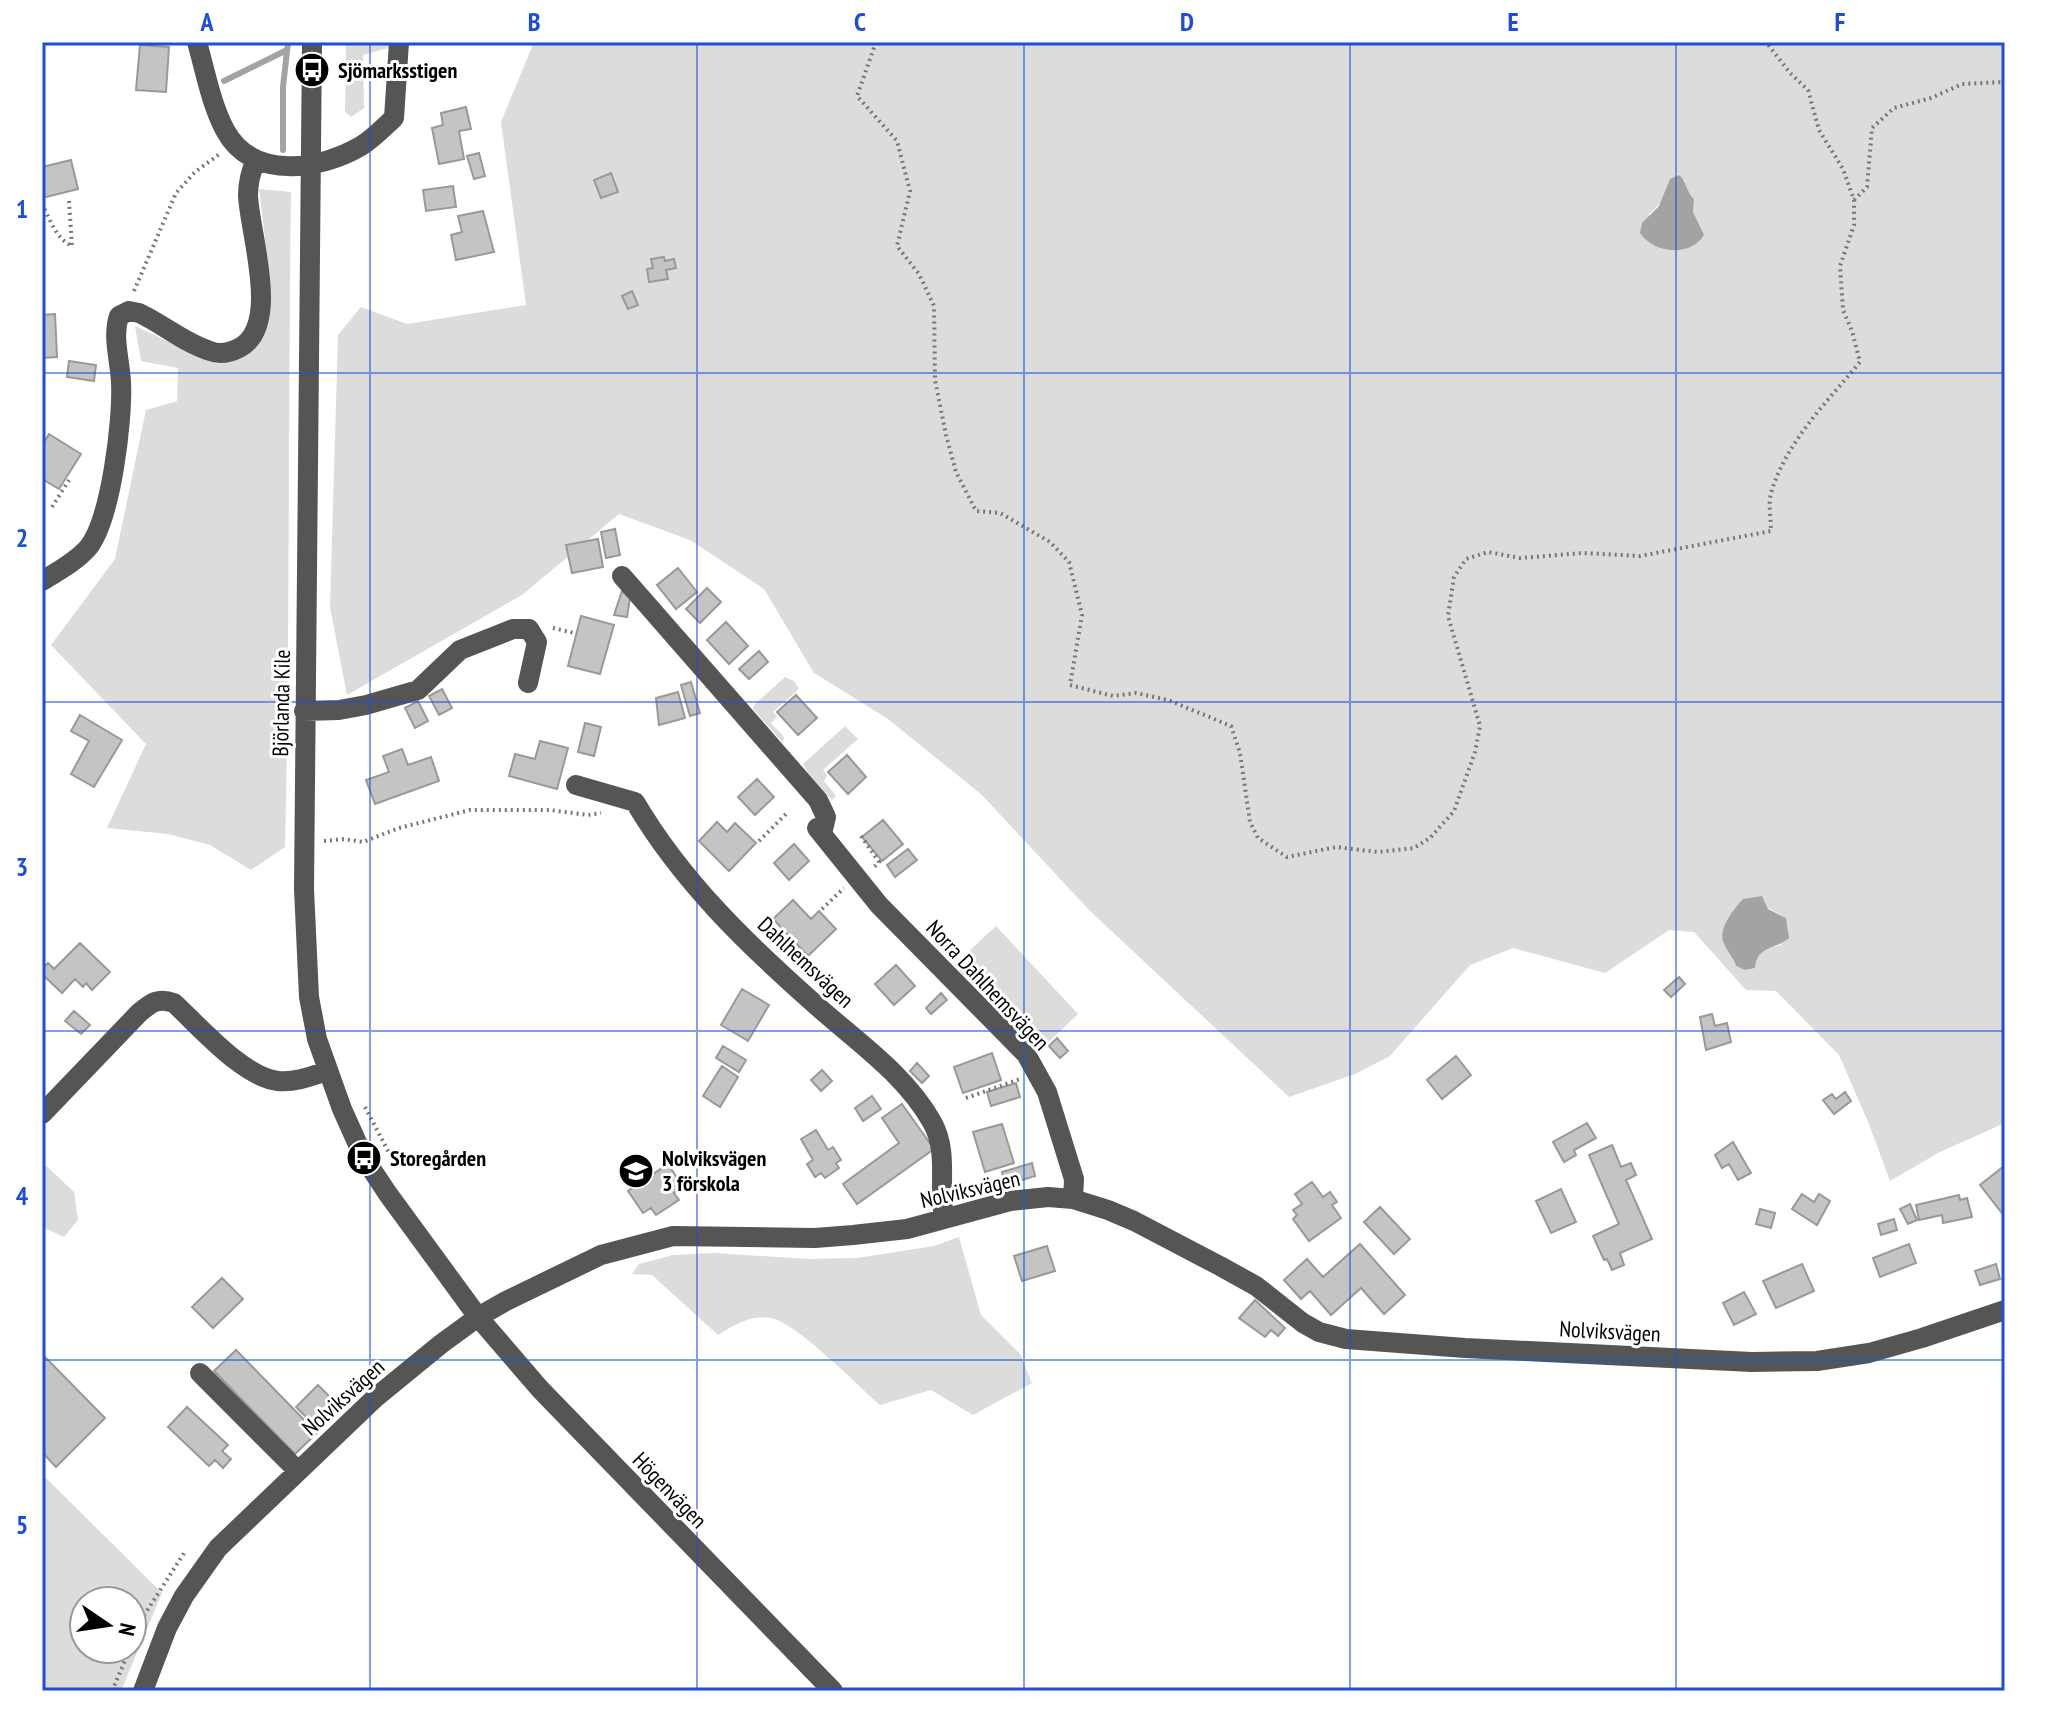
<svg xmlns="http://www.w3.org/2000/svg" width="2047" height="1733" font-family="'PT Sans Narrow',sans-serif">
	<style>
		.green { fill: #dcdcdc; fill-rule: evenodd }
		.water { fill: #a3a3a3 }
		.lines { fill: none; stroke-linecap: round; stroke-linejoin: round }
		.stream { stroke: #a3a3a3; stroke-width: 6 }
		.building { fill: #c4c4c4; stroke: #999; stroke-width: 2 }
		.path { stroke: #777; stroke-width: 4; stroke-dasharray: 2 4; stroke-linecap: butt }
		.minor { stroke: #555; stroke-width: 20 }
		.grid { fill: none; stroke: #1d4ed8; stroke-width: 2; stroke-opacity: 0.55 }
		.labels { text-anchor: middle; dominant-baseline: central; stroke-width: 6; stroke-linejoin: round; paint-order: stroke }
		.poi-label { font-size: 22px; font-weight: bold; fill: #000; stroke: #fff; text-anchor: start }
		.street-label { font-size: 22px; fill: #000; stroke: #fff }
		.neatline { fill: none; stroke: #1d4ed8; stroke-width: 3 }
		.grid-label { font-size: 26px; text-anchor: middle; font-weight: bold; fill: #1d4ed8 }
	</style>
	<rect width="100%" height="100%" fill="#fff"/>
	<path class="green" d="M346,42H389L388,48L363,55L364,108L351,117L345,112Z
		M534,42H2005V1123L1940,1152L1890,1181L1869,1124L1839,1055L1776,991L1746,990L1694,932L1669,930L1605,973L1513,948L1470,965L1390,1056L1355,1074L1289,1097L1089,910L982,795L888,719L814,673L764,589L690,540L619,514L522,595L347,695L330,607L338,335L361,307L407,324L526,305L501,122ZM1684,179L1688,194L1694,199L1693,212L1648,215C1661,204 1670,190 1684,179ZM1765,906L1786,918L1781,945C1766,948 1756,951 1755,968L1745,970L1736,966C1732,953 1726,943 1723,930L1733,915Z
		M259,189L291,192C288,410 290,629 285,847L251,870L210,845L168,834L107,828L146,744L51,645L115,559L146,410L177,401L178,368L141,361L135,326L206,359L238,358L268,263Z
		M785,677L794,681L799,689L773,712L777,717L771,723L784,737L783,743L753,709L754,705Z
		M845,726L858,739L823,770L827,776L824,781L836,796L832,800L808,773L803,764Z
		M996,926L1078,1014L1037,1053L954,965Z
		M42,1162L74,1192L78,1220L64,1237L42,1227Z
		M959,1237L981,1315L1020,1354L1032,1383L973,1415L931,1390L880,1405C857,1385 797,1323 771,1318C752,1314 733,1325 718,1335L652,1275L632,1274L639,1264L673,1255L714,1253L808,1259L857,1258L934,1246Z
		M42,1474L162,1593L121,1691H42ZM84,1601H132V1649H84Z"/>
	<path class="water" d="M1679,175C1687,181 1686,192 1694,199L1693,212L1704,235C1690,258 1653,253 1640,233L1642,223L1659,206L1670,179Z
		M1762,896L1768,909L1786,918L1789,938C1775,950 1757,945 1755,968L1745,970L1736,966C1733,956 1726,951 1723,941C1719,927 1734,909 1743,899Z"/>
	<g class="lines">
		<path class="stream" d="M224,81L287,50
			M283,150V87L288,42"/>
	</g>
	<path class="building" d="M140,45L169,47L166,92L136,90Z
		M466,107L471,129L459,131L464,159L439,164L432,128L443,125L441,113Z
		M479,153L485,176L474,179L467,156Z
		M71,160L78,189L42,198V167Z
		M611,173L618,192L601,198L594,180Z
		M453,186L456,207L426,211L423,190Z
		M483,211L494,252L456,260L451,235L462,232L458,216Z
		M664,257L665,261L674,259L676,268L666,270L668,279L649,282L647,269L653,268L651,259Z
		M632,291L638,305L628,309L622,296Z
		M55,314L57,357L42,358V315Z
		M69,361L96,365L94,381L67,377Z
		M49,434L81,454L59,489L42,479V446Z
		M615,529L620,555L606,558L601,532Z
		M598,539L603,567L572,573L566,545Z
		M678,568L697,592L676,609L657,585Z
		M707,588L721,602L700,623L686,609Z
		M622,591L630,598L627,617L614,615Z
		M581,616L614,625L600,674L568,666Z
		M726,622L748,646L729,664L707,640Z
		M759,651L768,662L749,679L739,669Z
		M691,682L700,713L690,716L681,685Z
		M442,689L452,708L439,715L429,696Z
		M678,692L685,718L659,725L656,698Z
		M796,695L817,718L798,735L777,712Z
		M418,701L428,721L415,728L405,708Z
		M80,715L122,740L94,787L71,774L89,741L71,731Z
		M585,723L601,727L594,756L578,752Z
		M540,741L568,748L557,789L509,776L515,754L535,759Z
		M402,749L408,765L431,757L439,781L375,804L366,780L389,772L383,756Z
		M847,755L866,777L848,794L828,772Z
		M757,779L774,797L755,815L738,797Z
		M883,820L903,844L882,861L862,837Z
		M717,822L727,832L735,823L756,843L729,871L699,841Z
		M794,844L809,861L789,880L774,863Z
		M908,849L917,860L895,877L887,865Z
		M793,900L811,919L819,911L836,929L808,956L773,919Z
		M80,943L110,972L92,990L86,983L83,987L75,979L62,993L42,974V969L48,963L54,969Z
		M896,965L915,986L894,1005L875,984Z
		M1679,977L1685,984L1671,997L1664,990Z
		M742,989L769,1005L748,1041L721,1025Z
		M941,993L947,1000L931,1014L926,1008Z
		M74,1011L90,1025L81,1034L65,1021Z
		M1712,1014L1715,1026L1727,1023L1731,1042L1706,1050L1700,1017Z
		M1057,1038L1068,1051L1060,1058L1049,1046Z
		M723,1046L746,1060L739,1072L716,1058Z
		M992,1053L1001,1080L963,1093L954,1067Z
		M1456,1056L1471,1075L1442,1099L1427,1080Z
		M917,1063L929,1076L922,1083L910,1071Z
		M722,1066L738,1077L720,1107L703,1096Z
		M822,1070L832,1081L821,1091L811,1080Z
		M1016,1083L1020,1097L991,1106L987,1092Z
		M1845,1092L1851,1101L1834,1114L1823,1100L1832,1094L1836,1099Z
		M872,1096L881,1109L863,1121L855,1108Z
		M902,1104L934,1149L857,1204L843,1184L899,1143L882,1118Z
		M1587,1123L1596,1138L1574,1150L1576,1155L1564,1162L1553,1142Z
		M1002,1124L1014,1163L985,1172L973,1132Z
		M816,1130L828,1150L833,1147L841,1160L836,1163L839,1168L825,1178L821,1173L815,1177L807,1164L813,1160L801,1139Z
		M1733,1142L1751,1173L1738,1180L1729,1164L1722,1168L1715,1155Z
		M1612,1145L1621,1167L1631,1163L1636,1175L1626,1180L1652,1239L1620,1253L1624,1265L1612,1270L1607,1259L1604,1260L1593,1236L1619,1224L1589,1155Z
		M1032,1163L1035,1176L1005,1185L1002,1172Z
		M668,1164L683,1187L674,1193L679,1200L656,1215L651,1208L643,1213L628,1191Z
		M2004,1166L2005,1167V1217L1980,1185Z
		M1312,1182L1323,1197L1330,1192L1337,1202L1332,1205L1341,1218L1309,1241L1293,1219L1297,1215L1293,1210L1302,1204L1295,1194Z
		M1561,1189L1576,1222L1551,1233L1536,1201Z
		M1802,1194L1814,1202L1819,1194L1830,1201L1817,1225L1792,1209Z
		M1959,1195L1960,1200L1967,1198L1972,1217L1943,1223L1942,1215L1919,1220L1916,1205Z
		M1910,1204L1917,1220L1908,1224L1900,1209Z
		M1380,1207L1410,1239L1394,1254L1364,1222Z
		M1760,1209L1775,1213L1771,1228L1756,1224Z
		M1894,1219L1897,1230L1881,1235L1878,1224Z
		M1360,1244L1405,1295L1384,1314L1361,1288L1331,1315L1310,1291L1301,1299L1284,1280L1307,1259L1323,1277Z
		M1909,1244L1916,1263L1880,1277L1873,1258Z
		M1047,1246L1055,1271L1022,1281L1014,1256Z
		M1802,1264L1814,1291L1776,1308L1763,1281Z
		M1996,1264L2000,1279L1980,1285L1975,1271Z
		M222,1278L243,1299L213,1328L192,1307Z
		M1744,1292L1756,1314L1734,1325L1723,1303Z
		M1255,1300L1285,1328L1278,1336L1271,1330L1265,1337L1239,1318Z
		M236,1350L317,1433L295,1454L214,1371Z
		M42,1354L105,1418L56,1467L42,1452Z
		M318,1385L339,1406L317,1428L296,1407Z
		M187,1407L228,1445L222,1451L231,1459L223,1468L215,1460L209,1466L168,1427Z"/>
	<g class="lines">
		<path class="path" d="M876,42L857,96L897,141L910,191L897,246L919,274L934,306L935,380L946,435L956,472L976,511L1000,513L1050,542L1069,562L1082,615L1070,685L1113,696L1136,693L1168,700L1231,726L1240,753L1250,822L1258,838L1287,857L1336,847L1378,852L1414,848L1430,838L1454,811L1475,752L1480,726L1448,616L1454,577L1466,559L1488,552L1520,558L1583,553L1640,556L1771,531C1771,519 1768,504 1771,493C1786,442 1827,402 1860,362L1852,331L1843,310L1840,266L1854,225V200L1843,169L1819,130L1808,90L1790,73L1766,42
			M1854,200L1867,187L1872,128L1894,108L1931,98L1962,84L2005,82
			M69,201L72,246
			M42,204C50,219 56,239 72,246
			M134,291L176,193L195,172L221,153
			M52,507L69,480
			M553,628L574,633
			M861,836L879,862L872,869
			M324,841L344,839L363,842L399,828L470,810H550L588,815L601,813
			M759,841L788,812
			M822,909L844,888
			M966,1098L1020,1079
			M365,1107L398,1170
			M132,1643L143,1617L186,1550
			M112,1691L130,1649"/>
		<path class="minor" d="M197,42C205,70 211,104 225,130C252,181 320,170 361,146C373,139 384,127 394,118L399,42
			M312,42L304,889L309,997L317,1039L342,1109L364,1158L388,1194L478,1317L540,1389L833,1691
			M622,576L818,800L826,817L822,834
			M42,581C58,571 74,563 87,549C111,522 123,419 121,382C120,360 112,337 119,316L129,311L139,313C163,324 184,343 210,351C220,355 229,353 239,348C282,326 249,232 248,195C248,182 251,171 256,160
			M304,711L339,710L366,705L418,690L460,650L513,629H529L537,642L528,683
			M576,785L635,802C682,882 748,945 817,1006C856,1041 905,1074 932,1122C949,1152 938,1185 944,1217
			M817,828L879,905L1026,1054L1047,1092L1074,1179L1073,1199
			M42,1114L139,1013C151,1003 158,997 174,1003C200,1027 243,1077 278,1081C294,1083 312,1076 327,1071
			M200,1373L297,1470
			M143,1691L167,1628L184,1596L218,1548L375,1398L441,1344L478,1317L506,1301L601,1255L673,1236L815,1238L853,1235L907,1229L1010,1201L1048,1197L1073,1199L1108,1210L1134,1221L1220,1266L1256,1286L1303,1323L1319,1332L1346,1339L1465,1348L1752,1362L1817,1361L1869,1353L1922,1338L2005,1310"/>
	</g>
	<path class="grid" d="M370,42V1691M697,42V1691M1024,42V1691M1350,42V1691M1676,42V1691M42,373H2005M42,702H2005M42,1031H2005M42,1360H2005"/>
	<defs>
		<symbol id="bus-disc" viewBox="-11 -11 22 22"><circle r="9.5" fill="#000" stroke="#fff"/><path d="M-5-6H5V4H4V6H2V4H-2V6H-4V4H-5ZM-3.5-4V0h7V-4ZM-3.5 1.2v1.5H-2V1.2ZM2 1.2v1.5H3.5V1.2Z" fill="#fff"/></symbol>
		<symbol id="school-disc" viewBox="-11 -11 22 22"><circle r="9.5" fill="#000" stroke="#fff"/><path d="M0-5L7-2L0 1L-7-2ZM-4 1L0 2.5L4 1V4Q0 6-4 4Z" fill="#fff"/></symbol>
	</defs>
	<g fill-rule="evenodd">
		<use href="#bus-disc" x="292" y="50" width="40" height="40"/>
		<use href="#bus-disc" x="344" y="1138" width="40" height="40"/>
		<use href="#school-disc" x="616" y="1151" width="40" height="40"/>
	</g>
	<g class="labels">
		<g class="poi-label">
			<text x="338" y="70">Sjömarksstigen</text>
			<text x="390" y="1158">Storegården</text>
			<text x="662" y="1158">Nolviksvägen<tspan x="662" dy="25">3 förskola</tspan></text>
		</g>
		<g class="street-label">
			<text transform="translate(281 703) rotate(-89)">Björlanda Kile</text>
			<text transform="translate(806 962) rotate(43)">Dahlhemsvägen</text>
			<text transform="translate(988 985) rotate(47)">Norra Dahlhemsvägen</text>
			<text transform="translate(970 1189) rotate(-13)">Nolviksvägen</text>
			<text transform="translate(1610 1331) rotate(3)">Nolviksvägen</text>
			<text transform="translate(343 1397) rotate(-42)">Nolviksvägen</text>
			<text transform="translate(670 1490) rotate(46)">Högenvägen</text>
		</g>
	</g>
	<rect width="2047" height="1733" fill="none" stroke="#ffffff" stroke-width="88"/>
	<g transform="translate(108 1625) rotate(103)"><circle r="38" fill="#ffffff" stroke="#999999" stroke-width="2"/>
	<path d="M0-6L14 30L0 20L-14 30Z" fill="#000000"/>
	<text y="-12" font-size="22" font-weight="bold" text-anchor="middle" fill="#000000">N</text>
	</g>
	<rect x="44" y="44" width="1959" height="1645" class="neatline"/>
	<g class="grid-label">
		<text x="207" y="31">A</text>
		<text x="534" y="31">B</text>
		<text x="860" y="31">C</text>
		<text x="1187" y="31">D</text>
		<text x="1513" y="31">E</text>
		<text x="1840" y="31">F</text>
		<text x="22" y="218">1</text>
		<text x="22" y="547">2</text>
		<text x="22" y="876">3</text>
		<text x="22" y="1205">4</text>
		<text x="22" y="1534">5</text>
	</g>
</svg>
